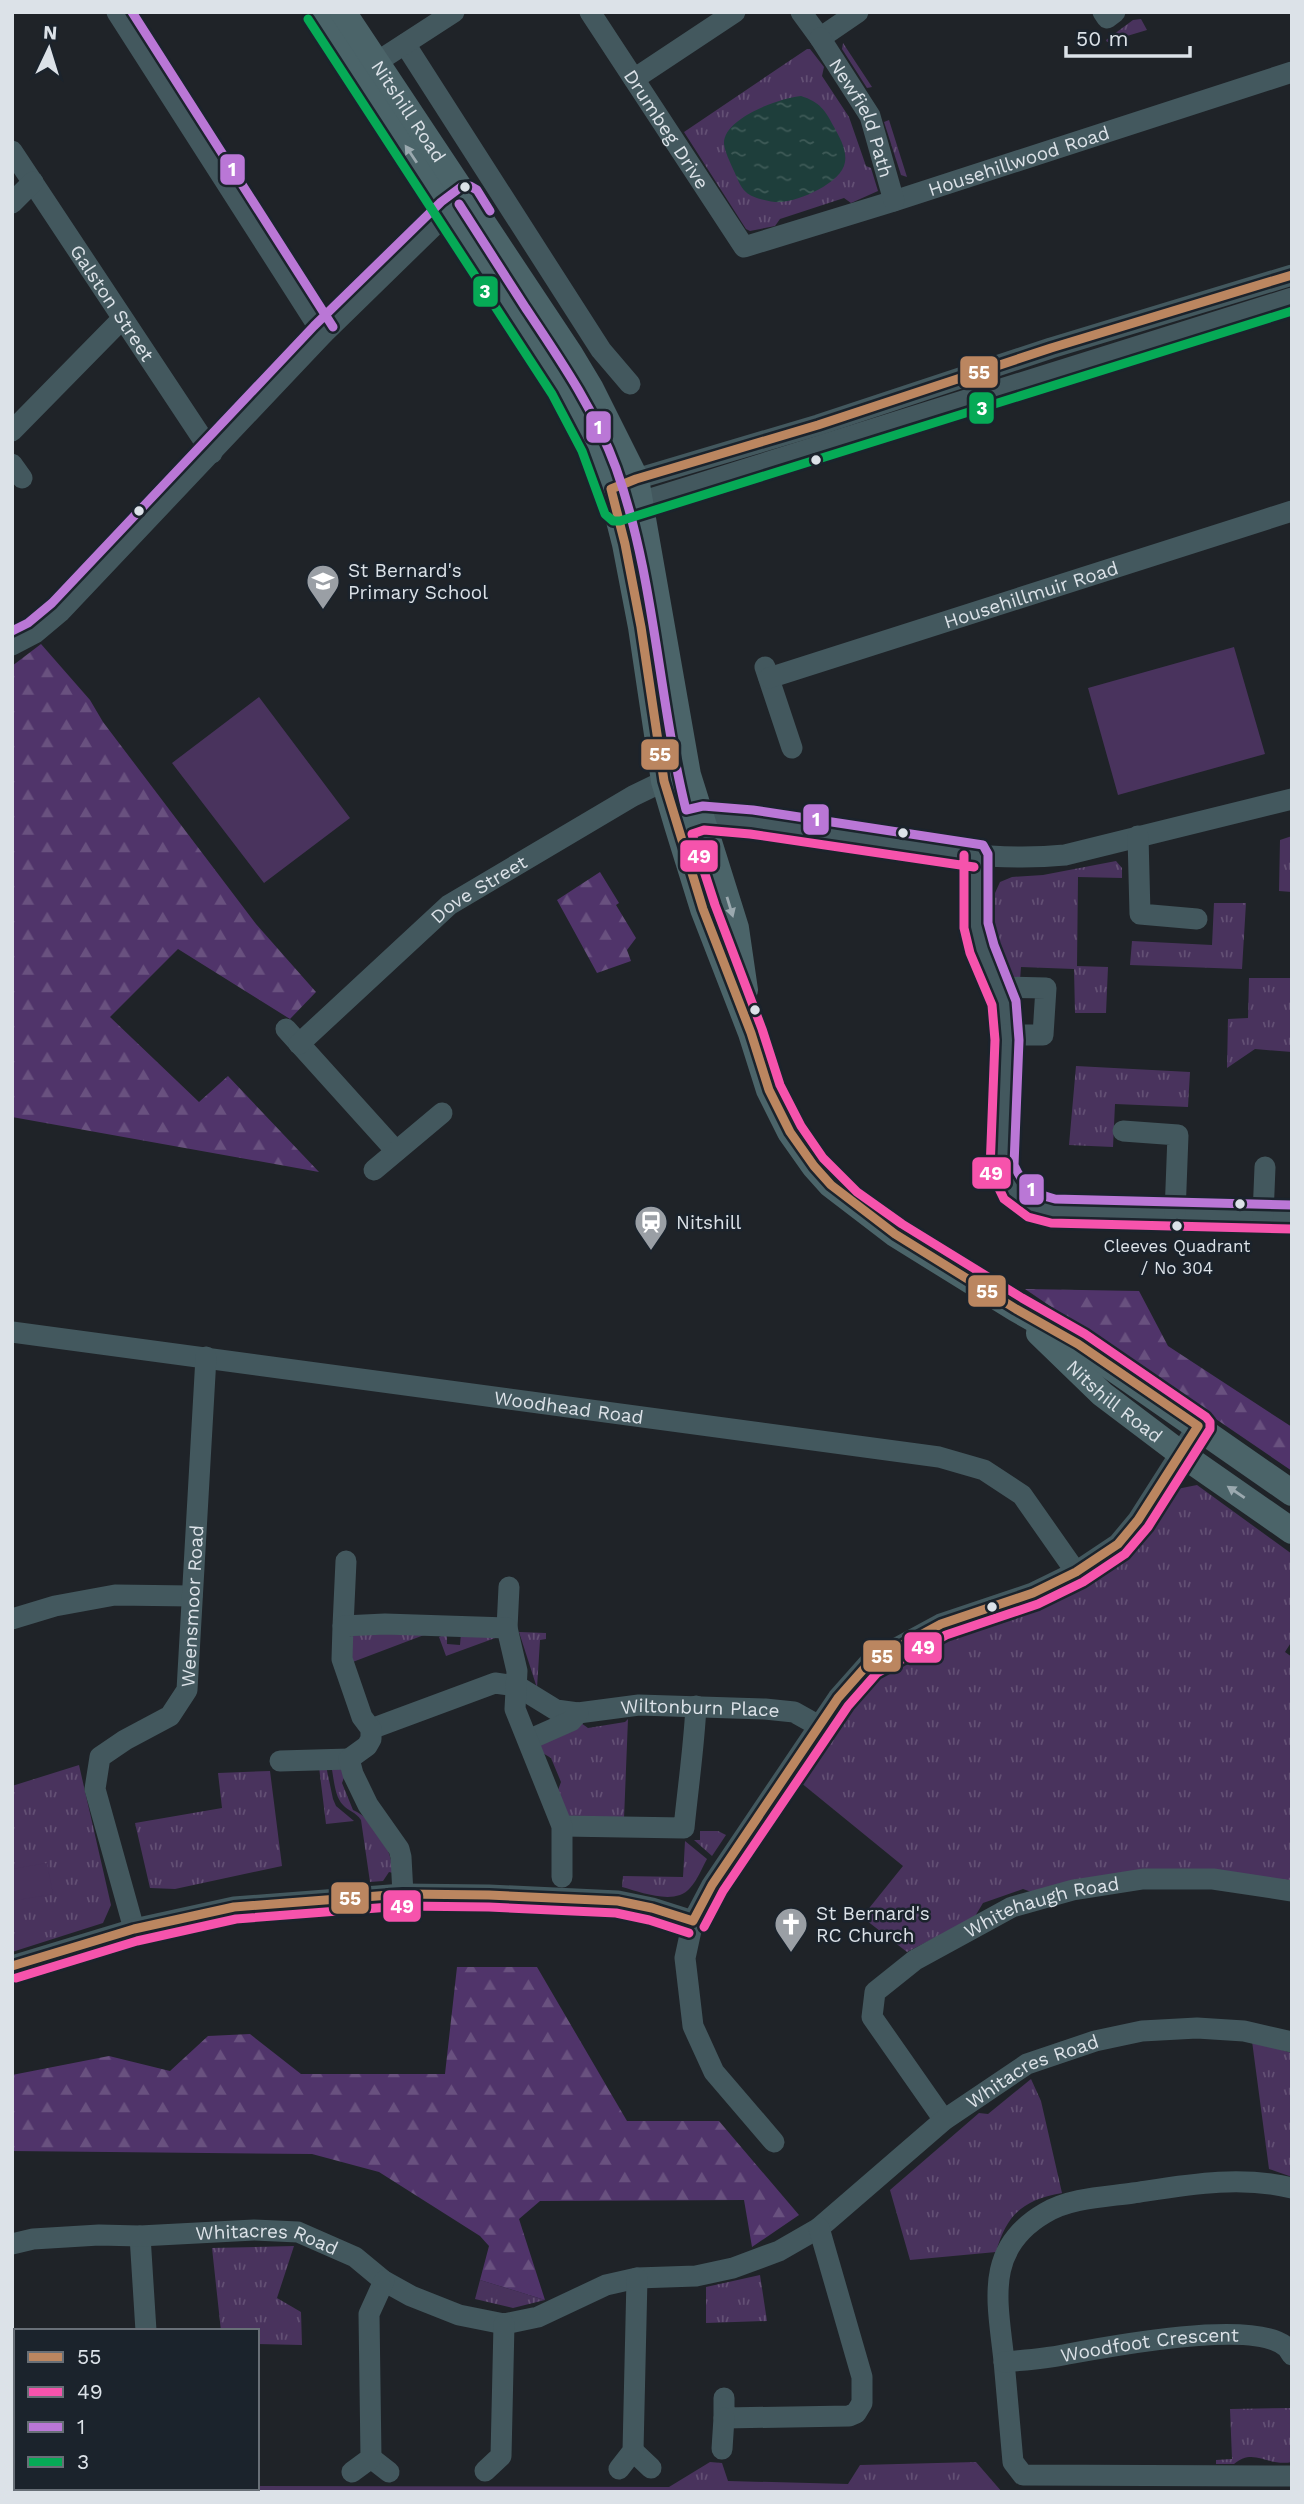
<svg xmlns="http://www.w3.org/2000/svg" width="1304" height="2504" font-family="'Work Sans',sans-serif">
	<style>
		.grass { fill: url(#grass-tufts) }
		.forest { fill: url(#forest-firs) }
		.pitch { fill: #49335d }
		.water { fill: url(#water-ripples) }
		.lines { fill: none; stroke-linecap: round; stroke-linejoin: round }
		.minor { stroke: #43585e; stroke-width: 21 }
		.major { stroke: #4b6469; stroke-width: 26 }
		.bus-1-casing { stroke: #1b232c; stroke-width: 14 }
		.bus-2-casing { stroke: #1b232c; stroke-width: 14 }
		.bus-3-casing { stroke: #1b232c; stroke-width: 14 }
		.bus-4-casing { stroke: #1b232c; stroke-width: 14 }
		.bus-1 { stroke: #bb8660; stroke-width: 9 }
		.bus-2 { stroke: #f653ac; stroke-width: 9 }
		.bus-3 { stroke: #ba77d6; stroke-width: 9 }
		.bus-4 { stroke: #06aa56; stroke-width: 9 }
		.oneway { fill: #9ba9af }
		.bus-dot { fill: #dce2e8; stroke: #1b232c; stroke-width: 2.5 }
		.labels { text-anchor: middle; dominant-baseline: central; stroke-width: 5; stroke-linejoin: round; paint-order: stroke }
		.bus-label { font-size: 17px; fill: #dce2e8; stroke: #1b232c }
		.street-label { font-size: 19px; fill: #dce2e8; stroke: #1b232c }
		.poi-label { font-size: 19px; fill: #dce2e8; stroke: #1b232c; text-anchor: start }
		.line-badge { stroke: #1b232c; stroke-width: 2.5 }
		.badge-label { font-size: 19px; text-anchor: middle; font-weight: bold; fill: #fff }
	</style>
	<defs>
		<pattern id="grass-tufts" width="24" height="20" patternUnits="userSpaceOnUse" patternTransform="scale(1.75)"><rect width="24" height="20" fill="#49335d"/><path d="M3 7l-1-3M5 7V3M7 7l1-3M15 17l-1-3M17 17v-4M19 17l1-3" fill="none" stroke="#635074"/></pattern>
		<pattern id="forest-firs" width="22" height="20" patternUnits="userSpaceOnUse" patternTransform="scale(1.75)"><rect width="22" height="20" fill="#50346a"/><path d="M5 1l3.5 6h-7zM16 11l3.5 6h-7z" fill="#69517f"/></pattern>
		<pattern id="water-ripples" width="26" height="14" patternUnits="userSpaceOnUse" patternTransform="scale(1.75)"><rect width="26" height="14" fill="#1e3e3b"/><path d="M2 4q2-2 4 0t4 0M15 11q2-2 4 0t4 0" fill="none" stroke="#3e5a57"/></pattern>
	</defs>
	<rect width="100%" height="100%" fill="#1f2328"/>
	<path class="grass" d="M1141,19L1147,30L1107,42L1106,40L1133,20Z
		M843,43L872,87L867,88L842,49Z
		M807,49H810L824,67L822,76L849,117L866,166L871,168L878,191L851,203L844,198L780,219L775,226L750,231L746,229L684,132Z
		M889,120L907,177L901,175L884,122Z
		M1292,836V892L1279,891L1280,840Z
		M1116,861L1122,868V878L1078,877L1077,966L1108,967L1106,1013H1075L1074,969L1021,967L1020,980C1000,976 990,941 988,923C987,914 989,904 990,894L995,893L1000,882L1012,877L1043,875Z
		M1214,903H1246L1242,969L1130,965L1132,941L1212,945Z
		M1249,978H1292V1052L1255,1049L1227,1068L1228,1019L1248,1018Z
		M1076,1066L1190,1072L1188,1107L1115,1104L1113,1147L1069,1145Z
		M1197,1485L1292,1554V1641L1285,1652L1292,1657V1884L1257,1877L1037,1894L1023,1889L983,1903L974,1918L907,1952L862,1917L903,1866L800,1782L862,1687L918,1647L1063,1595L1145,1537L1177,1489Z
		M432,1632L350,1663L351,1635Z
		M519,1632L546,1633V1639L540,1640L537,1688Z
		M447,1633V1644L460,1645L461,1633L498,1637L446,1656L439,1637Z
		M628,1719L624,1819L567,1818L557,1793L561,1782L551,1758L541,1752L537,1741L581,1723L588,1728L625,1722Z
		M79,1765L111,1905L103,1923L12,1952V1786Z
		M331,1765L342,1768L345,1775L342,1783L353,1810C375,1820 392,1849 393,1873L389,1872L383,1881L370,1882L361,1820C356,1812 348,1811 343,1805C334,1796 334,1777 331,1765Z
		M326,1766L333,1799L336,1806L354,1821L326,1824L319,1767Z
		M270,1771L282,1866L175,1889L150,1888L135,1823L222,1808L218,1773Z
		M700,1831H718L726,1835L712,1856L694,1840H700Z
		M685,1841L707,1859C702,1868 697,1881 690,1888C675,1906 641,1892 622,1887L623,1876L683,1877Z
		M1252,2041L1292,2053V2177L1269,2169Z
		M1031,2079L1041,2101L1062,2193C1023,2200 1007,2214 996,2252L910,2260L890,2190L979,2113L988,2114Z
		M294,2246L277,2298L301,2312L302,2345L257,2344V2331H221L212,2248Z
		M760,2275L767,2321L706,2323V2287Z
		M480,2280L545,2300L513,2308L475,2299Z
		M1292,2408V2462C1267,2467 1254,2447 1234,2464H1216V2460L1232,2459L1230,2409Z
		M710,2462L722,2463L728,2481L848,2484L860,2465L976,2462L1002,2492H41L61,2488H257V2486L669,2487Z"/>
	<path class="forest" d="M41,644L90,700L103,722L256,924L316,992L290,1019L178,949L110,1017L199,1102L228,1076L319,1172L12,1117V666Z
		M600,872L619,903L616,905L636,938L627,950L631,961L597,973L557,900Z
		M1025,1289L1139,1291L1168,1346L1292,1427V1471Z
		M457,1967H537L627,2121H719L799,2215L752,2247L744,2200L540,2201L519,2219L545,2300L480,2280L489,2246L480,2236L379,2172L312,2154L12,2151V2075L109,2056L170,2071L208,2036L250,2034L301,2074H445Z"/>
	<path class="pitch" d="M1234,647L1265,754L1118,795L1088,688Z
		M259,697L350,818L264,883L172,763Z
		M47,1863L53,1894L12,1901V1869Z"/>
	<path class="water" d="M801,96C820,102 825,110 834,127C840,138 847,150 845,162C842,183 799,201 781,202C773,203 751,198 746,192C740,187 737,177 733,169C730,162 725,152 724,144C723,118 780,98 801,96Z"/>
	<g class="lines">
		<g class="minor">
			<path d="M117,12L323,334"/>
			<path id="s1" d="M590,12L744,247L894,201L1292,72"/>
			<path d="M801,12L820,38L858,12"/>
			<path d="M1103,12L1107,18L1115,12"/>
			<path id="s2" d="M820,38L870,116L894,201"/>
			<path d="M405,44L601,350L630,384"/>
			<path d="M363,71L454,12"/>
			<path d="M634,79L735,12"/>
			<path id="s3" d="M12,151L212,453"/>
			<path d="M12,203L33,182"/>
			<path d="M12,431L122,319"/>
			<path d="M12,464L22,478"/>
			<path d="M611,489L636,479L818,425L1051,348L1292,275"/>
			<path d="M628,506L1292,298"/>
			<path d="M12,645L35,633L60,612L323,334L449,211L460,203"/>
			<path d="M765,667L792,748"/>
			<path id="s4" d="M769,678L1292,511"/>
			<path d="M689,822C723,812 765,824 800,829C887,842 977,864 1065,855L1292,799"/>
			<path d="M1138,836L1140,914L1197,919"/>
			<path d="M976,855V925L982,949L1004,1002L1007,1040L1002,1167L1012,1190L1033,1206L1053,1211L1292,1217"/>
			<path d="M998,987L1046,988L1043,1035H1006"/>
			<path d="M286,1029L396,1151"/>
			<path id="s5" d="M299,1044L449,905L633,796L664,781L679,777"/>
			<path d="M1123,1131L1178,1135L1175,1214"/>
			<path d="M374,1170L442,1113"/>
			<path d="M1263,1216L1265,1167"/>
			<path id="s6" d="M12,1332L939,1457L984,1470L1022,1495L1076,1572"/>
			<path d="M12,1619L55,1606L115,1595L192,1596"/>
			<path d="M343,1626L346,1561"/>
			<path d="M507,1628L509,1587"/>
			<path id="s7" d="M371,1729L495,1683L517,1686L556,1710L578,1713L639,1705L765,1709L794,1712L819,1726"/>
			<path d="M528,1740L571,1721L578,1713"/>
			<path d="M280,1761L349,1759"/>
			<path d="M562,1826L684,1828C688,1787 694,1747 696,1706"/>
			<path d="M403,1894L401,1857L399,1849L368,1805L353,1774L349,1759L367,1746L371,1739V1729L362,1717L342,1659L343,1626L385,1624L507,1628L517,1671L515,1709L562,1826V1877"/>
			<path id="s8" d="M134,1929L95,1789L100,1757L125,1740L170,1716L187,1690L206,1357"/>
			<path d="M12,1966L134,1929L234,1907L403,1894L489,1895L618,1901L652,1908L693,1921"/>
			<path id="s9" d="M944,2120L872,2017L875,1992L915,1960L1012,1907L1073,1890L1143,1879H1213L1292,1891"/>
			<path d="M774,2142L714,2072L693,2026L685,1958L693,1921L712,1885L838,1698L869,1663L941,1624L1033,1593L1076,1572L1118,1544L1138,1520L1198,1426"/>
			<path d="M1292,2188C1239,2175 1186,2185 1133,2193C1104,2197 1070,2198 1045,2213C983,2249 998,2303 1004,2361C1007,2394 1010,2428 1013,2462L1023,2475L1292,2476"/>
			<path d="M140,2236L146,2331"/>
			<path id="s10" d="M12,2244L33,2239L99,2235L140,2236L254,2230L298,2232L355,2257L384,2281L411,2296L459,2315L504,2324L538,2317L606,2285L637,2278L696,2276L733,2268L779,2251L819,2228L944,2120L1027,2064L1095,2041L1142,2031L1197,2028L1244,2031L1292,2042"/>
			<path id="s11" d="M1004,2362C1024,2360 1044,2359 1063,2355C1106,2347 1251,2319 1285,2346C1288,2348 1290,2352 1292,2355"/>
			<path d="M12,2396L16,2394"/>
			<path d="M724,2398V2418L849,2416L856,2413L862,2403V2377L819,2228"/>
			<path d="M722,2449L724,2418"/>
			<path d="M633,2451L651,2468"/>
			<path d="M371,2458L389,2472"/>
			<path d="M619,2469L633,2451L637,2278"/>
			<path d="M485,2471L501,2456L504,2324"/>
			<path d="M352,2472L371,2458L369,2314L384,2281"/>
		</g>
		<g class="major">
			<path d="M318,12L549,364L591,442L611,489L625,544L641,627L664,781L677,825L703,909L751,1033L769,1090L790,1132L814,1166L831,1185L895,1234L1016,1309L1078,1344L1292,1493"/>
			<path id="s12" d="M343,12L570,354L591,389L636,479L688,775L736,928L745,990"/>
			<path id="s13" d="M1039,1333L1102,1394L1180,1453L1292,1531"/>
		</g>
		<defs>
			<path id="bus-1" d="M693,1921L712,1885L838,1698L869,1663L941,1624L1033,1593L1076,1572L1118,1544L1138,1520L1198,1426L1078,1344L1016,1309L895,1234L831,1185L814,1166L790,1132L769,1090L751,1033L703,909L664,781L641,627L625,544L611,489L636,479L818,425L1051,348L1292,275
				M12,1966L134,1929L234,1907L403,1894L489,1895L618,1901L652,1908L693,1921"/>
			<path id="bus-2" d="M964,855V928L970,953L992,1005L995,1040L990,1170L1004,1199L1028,1217L1051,1223L1292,1229
				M704,1927L723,1891L848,1706L877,1673L946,1635L1038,1604L1083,1582L1125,1554L1148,1527L1210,1429V1422L1206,1417L1085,1334L1022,1298L902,1224L857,1192L823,1158L801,1126L780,1085L762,1029L715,905L692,834L704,830L750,834L974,867
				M16,1978L137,1941L236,1919L403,1906L489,1907L616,1913L649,1920L689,1933"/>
			<path id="bus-3" d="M132,12L333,327
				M459,204C481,238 503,273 525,307C559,358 595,410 616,468C655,578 658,697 686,810L703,806L753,810L983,845L988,854V923L994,945L1016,1001L1019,1040L1014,1165C1024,1187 1031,1193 1055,1199L1292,1205
				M12,631L28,623L52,603L314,326L441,202L461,187L470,186L477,190L490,211"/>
			<path id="bus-4" d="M308,19L552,394L582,451L605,514L613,521H620L1292,311"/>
		</defs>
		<use href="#bus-1" class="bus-1-casing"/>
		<use href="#bus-2" class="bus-2-casing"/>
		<use href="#bus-3" class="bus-3-casing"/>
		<use href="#bus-4" class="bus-4-casing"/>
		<use href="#bus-1" class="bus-1"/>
		<use href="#bus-2" class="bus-2"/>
		<use href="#bus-3" class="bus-3"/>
		<use href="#bus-4" class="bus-4"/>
	</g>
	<defs><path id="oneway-solid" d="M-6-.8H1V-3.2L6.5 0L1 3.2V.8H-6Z" transform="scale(1.75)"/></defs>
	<g class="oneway">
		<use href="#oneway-solid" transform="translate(411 154) rotate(-124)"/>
		<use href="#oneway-solid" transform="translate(730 907) rotate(73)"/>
		<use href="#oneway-solid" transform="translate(1236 1492) rotate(-146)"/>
	</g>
	<defs>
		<symbol id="school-pin" viewBox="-11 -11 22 30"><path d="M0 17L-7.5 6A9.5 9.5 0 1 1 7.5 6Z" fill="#9a9fa5" stroke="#1b232c"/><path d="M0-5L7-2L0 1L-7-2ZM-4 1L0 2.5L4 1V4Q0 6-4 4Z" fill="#fff"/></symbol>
		<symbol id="station-pin" viewBox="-11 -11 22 30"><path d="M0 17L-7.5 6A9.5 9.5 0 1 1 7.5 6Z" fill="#9a9fa5" stroke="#1b232c"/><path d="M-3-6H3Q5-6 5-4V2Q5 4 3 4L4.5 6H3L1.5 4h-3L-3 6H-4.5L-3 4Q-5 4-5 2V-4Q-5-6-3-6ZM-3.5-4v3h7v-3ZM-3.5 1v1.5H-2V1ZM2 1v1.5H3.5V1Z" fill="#fff"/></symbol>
		<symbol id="church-pin" viewBox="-11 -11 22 30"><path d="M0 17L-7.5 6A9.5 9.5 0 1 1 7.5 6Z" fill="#9a9fa5" stroke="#1b232c"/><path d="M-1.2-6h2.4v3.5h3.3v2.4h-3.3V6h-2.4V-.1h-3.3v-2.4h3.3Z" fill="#fff"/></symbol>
	</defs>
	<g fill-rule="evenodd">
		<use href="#school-pin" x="304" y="562" width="38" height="52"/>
		<use href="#station-pin" x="632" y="1203" width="38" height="52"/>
		<use href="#church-pin" x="772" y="1905" width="38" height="52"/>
	</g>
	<g class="bus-dot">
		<circle cx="465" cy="187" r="6"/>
		<circle cx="816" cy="460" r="6"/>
		<circle cx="139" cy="511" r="6"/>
		<circle cx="903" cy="833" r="6"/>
		<circle cx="755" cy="1010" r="6"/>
		<circle cx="1240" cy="1204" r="6"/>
		<circle cx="1177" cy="1226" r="6"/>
		<circle cx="992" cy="1607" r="6"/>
	</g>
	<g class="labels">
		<g class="bus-label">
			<text x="1177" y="1246">Cleeves Quadrant<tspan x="1177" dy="22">/ No 304</tspan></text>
		</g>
		<g class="street-label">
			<text stroke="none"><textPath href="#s12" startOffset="119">Nitshill Road</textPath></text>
			<text stroke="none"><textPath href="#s2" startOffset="91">Newfield Path</textPath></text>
			<text stroke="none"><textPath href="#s1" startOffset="140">Drumbeg Drive</textPath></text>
			<text stroke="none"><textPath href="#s1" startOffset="569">Househillwood Road</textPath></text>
			<text stroke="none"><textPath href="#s3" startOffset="182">Galston Street</textPath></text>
			<text stroke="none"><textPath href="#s4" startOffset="275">Househillmuir Road</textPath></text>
			<text stroke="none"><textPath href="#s5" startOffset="238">Dove Street</textPath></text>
			<text stroke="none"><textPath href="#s13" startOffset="102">Nitshill Road</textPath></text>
			<text stroke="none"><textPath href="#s6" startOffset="562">Woodhead Road</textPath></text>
			<text stroke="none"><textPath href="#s8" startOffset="374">Weensmoor Road</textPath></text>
			<text stroke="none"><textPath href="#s7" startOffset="345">Wiltonburn Place</textPath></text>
			<text stroke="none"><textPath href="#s9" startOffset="341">Whitehaugh Road</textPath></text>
			<text stroke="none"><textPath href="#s10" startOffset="1116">Whitacres Road</textPath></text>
			<text stroke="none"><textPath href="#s10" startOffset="257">Whitacres Road</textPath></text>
			<text stroke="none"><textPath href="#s11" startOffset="147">Woodfoot Crescent</textPath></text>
		</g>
		<g class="poi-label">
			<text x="348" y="570">St Bernard's<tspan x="348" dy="22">Primary School</tspan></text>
			<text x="676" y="1222">Nitshill</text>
			<text x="816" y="1913">St Bernard's<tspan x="816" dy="22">RC Church</tspan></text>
		</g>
	</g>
	<g class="line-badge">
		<rect x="219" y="153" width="27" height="33" rx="7" fill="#ba77d6"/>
		<rect x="472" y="275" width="27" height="33" rx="7" fill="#06aa56"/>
		<rect x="959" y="355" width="40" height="34" rx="7" fill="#bb8660"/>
		<rect x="968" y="391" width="27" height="34" rx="7" fill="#06aa56"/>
		<rect x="585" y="410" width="27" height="34" rx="7" fill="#ba77d6"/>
		<rect x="640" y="738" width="40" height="33" rx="7" fill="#bb8660"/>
		<rect x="802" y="803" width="28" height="33" rx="7" fill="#ba77d6"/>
		<rect x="679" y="839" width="40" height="34" rx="7" fill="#f653ac"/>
		<rect x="971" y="1156" width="41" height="34" rx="7" fill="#f653ac"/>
		<rect x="1018" y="1173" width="27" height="33" rx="7" fill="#ba77d6"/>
		<rect x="967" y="1274" width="40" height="34" rx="7" fill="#bb8660"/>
		<rect x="903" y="1631" width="40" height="33" rx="7" fill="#f653ac"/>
		<rect x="862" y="1639" width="40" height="34" rx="7" fill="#bb8660"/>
		<rect x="330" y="1881" width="40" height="34" rx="7" fill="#bb8660"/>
		<rect x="382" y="1889" width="40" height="34" rx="7" fill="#f653ac"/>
	</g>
	<g class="badge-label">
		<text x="232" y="176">1</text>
		<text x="485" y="298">3</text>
		<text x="979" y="379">55</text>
		<text x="982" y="415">3</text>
		<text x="598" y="434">1</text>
		<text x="660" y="761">55</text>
		<text x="816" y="826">1</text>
		<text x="699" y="863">49</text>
		<text x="991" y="1180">49</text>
		<text x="1031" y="1196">1</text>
		<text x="987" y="1298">55</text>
		<text x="923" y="1654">49</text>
		<text x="882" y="1663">55</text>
		<text x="350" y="1905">55</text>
		<text x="402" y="1913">49</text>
	</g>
	<rect width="1304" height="2504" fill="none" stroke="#dce2e8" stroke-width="28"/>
	<rect x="14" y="2329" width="245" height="161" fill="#1b232c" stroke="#686f77" stroke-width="2"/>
	<rect x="28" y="2352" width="35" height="10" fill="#bb8660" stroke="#686f77" stroke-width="2"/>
	<text x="77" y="2364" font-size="21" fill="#dce2e8">55</text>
	<rect x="28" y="2387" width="35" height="10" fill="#f653ac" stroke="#686f77" stroke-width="2"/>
	<text x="77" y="2399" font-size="21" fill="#dce2e8">49</text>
	<rect x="28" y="2422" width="35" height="10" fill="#ba77d6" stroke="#686f77" stroke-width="2"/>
	<text x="77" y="2434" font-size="21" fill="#dce2e8">1</text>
	<rect x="28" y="2457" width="35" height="10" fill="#06aa56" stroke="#686f77" stroke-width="2"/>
	<text x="77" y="2469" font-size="21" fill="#dce2e8">3</text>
	<g transform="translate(49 49) rotate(4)" stroke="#1b232c" stroke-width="5" paint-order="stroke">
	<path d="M0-5L12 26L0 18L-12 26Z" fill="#dce2e8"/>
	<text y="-10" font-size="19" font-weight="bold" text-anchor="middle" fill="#dce2e8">N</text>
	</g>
	<path d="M1066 46v10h124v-10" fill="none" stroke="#dce2e8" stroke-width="3.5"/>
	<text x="1076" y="46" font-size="21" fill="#dce2e8" stroke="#1b232c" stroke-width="5" paint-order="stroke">50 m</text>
</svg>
